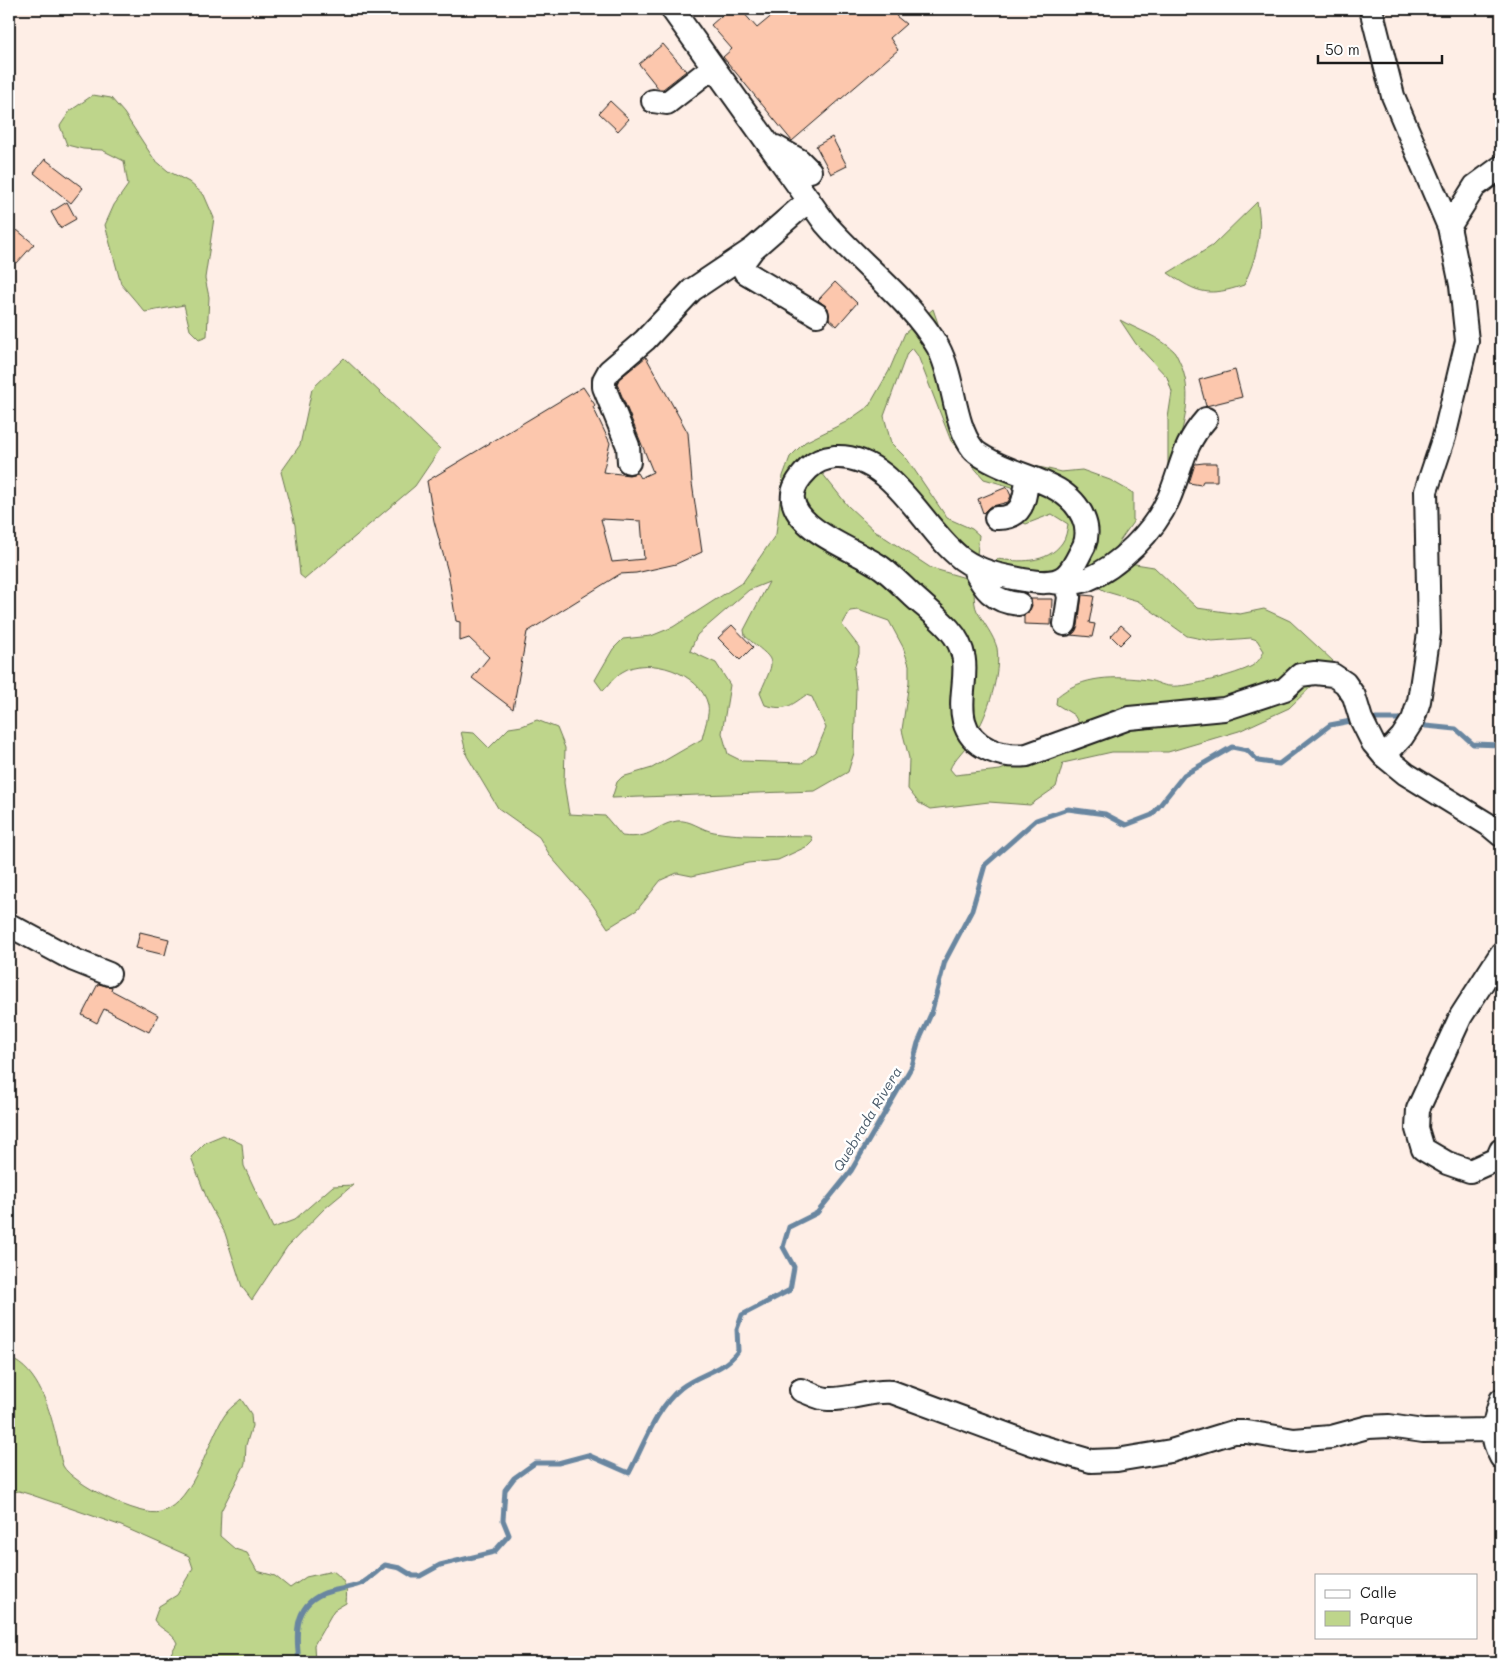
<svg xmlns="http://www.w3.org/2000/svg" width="1510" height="1671" font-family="Mali,sans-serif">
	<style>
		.green { fill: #bed58b; stroke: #6d7854; fill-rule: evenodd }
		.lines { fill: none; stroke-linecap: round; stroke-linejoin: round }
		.stream { stroke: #6986a0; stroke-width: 5 }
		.building { fill: #fcc7ad; stroke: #1c1c1c; fill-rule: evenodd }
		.minor-casing { stroke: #1c1c1c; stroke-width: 26 }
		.minor { stroke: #fff; stroke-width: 22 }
		.labels { text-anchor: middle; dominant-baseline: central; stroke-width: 5; stroke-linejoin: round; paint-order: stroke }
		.water-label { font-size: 14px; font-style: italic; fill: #495a69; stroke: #fff }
	</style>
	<rect width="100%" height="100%" fill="#feeee6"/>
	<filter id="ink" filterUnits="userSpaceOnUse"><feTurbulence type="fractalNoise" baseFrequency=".02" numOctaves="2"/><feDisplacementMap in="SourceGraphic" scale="10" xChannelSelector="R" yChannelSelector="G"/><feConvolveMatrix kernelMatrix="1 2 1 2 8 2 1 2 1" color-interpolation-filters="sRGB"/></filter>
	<g filter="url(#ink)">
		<path class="green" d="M93,95L111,98L124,113L154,159L168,171L189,182L204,195L214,218L205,278L209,297L207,336L199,339L190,330L184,305L145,312L121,284L105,225L114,205L128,185L124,161L102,150L83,149L67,145L60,126L70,111Z
			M1257,202C1264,232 1256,258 1244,285C1209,297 1198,294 1168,273L1212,246Z
			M933,309L961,390L972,429L995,457L1061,472L1082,470L1110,480L1133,493V522L1114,549L1129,563L1154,567L1197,608L1240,614L1264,609L1290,621L1333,661L1320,678L1289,708L1239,731L1168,752H1112L1063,763L1056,787L1030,805L989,802L930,809L919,803L908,789L909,758L902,730L909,682V665L903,647L889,621L858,610L850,611L842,625L859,647V654L854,668L856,688L854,753L848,772L815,791L612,798L617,782L622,777L652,768L702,739C704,729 710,714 708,705C701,673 648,655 622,672C615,676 609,685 603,691L595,680L613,649L623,639L651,636L673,627L743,582L776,534L783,476L790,457L805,442L846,422L869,406L889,371L905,333ZM912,348L918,356L951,441L984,479L1012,487L1020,498L1018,520L1026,524L1052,514L1068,524C1067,530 1066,538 1062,543C1047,564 1019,562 997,559L992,578L1085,580L1107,592L1138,601L1187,636L1212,641L1251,638L1257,640L1264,651C1261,658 1258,662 1252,666C1238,674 1186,688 1170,686C1163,686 1155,681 1148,680C1116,676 1082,675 1057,697L1056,704L1074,715L1080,725L1062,747L1000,770L955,775L950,769C953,760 968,746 974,736C988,715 1001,673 997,648C994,636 983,622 977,611C972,601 977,588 969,579L931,568L875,531L848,506L822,473L837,463L856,467L904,502L962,565L977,555L979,535L972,529L947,518L907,459L891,443L884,416L907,353ZM769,582L744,630L745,636C776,663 777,655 760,693L765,705C786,711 790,706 806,695L812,697L826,728L816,752L802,763L742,761L728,754L722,733L730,685L716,663L690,651L697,635L749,590Z
			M1120,320C1138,330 1160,337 1174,351C1177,355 1179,361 1181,365C1196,402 1179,439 1168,474V418L1172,392L1167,377L1136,344Z
			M344,358L440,449L415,486L305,579L300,575L295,525L281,472L300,445L312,389Z
			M537,720L557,728L565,748L564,783L569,814L605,816L622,836C652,840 654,825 677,821C690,819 701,830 714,832C742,837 781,835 811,836L813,841L808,846L778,860L748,863L692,876L677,873L661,880L637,910L608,928L592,904L551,857L539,837L498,808L467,756L461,732L474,733L489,748L509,728L522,726Z
			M223,1135L242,1144L244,1166L273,1228L294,1220L333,1186L353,1185L324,1209L287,1247L252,1300L242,1287L225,1233L209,1204L191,1157L206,1142Z
			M9,1358C39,1369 50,1411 57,1440C59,1448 60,1458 63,1466C73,1484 140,1518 161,1512C196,1501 208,1437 227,1412C231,1407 237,1403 241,1399L251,1414L252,1426L246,1445L245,1464L221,1511L220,1536L235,1549L247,1553L257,1571L275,1576L290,1588L306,1577L333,1571C345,1580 348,1587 346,1603L334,1610L314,1645L315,1662H166L177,1643C173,1632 160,1630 154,1620L159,1606L177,1595L193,1568L189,1556L119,1525L32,1495L19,1491L9,1493Z"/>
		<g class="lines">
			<path class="stream" d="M1367,719H1406
				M1419,722L1426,726L1456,729L1473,744L1501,745
				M299,1662C296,1636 293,1607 322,1594C334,1589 348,1589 360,1584C369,1580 377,1571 385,1565L400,1568L413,1576H420L440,1565L494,1552L509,1535L503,1520L505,1490L514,1478L535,1463H558L588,1455L629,1473C644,1445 656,1408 681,1388C700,1373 723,1372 738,1351L737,1329L742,1315L790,1290L794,1267L783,1247L789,1227L817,1213L851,1171L912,1066L918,1043L931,1014L945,961L972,910L985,865L1036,820L1068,809L1105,814L1126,825L1152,815L1184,775L1232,747L1247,750L1258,761L1279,764L1330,725L1356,720"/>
		</g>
		<path class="building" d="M729,9L737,15L742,11L757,28L780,9H905L896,16L906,24L890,38L898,50L792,141L723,57L732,49L711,25Z
			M663,44L686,71L663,89H659L639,64Z
			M610,101L629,119L618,131L599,113Z
			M832,137L847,166L831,174L816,146Z
			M45,159L83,188L71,203L34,173Z
			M67,202L76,219L60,228L51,212Z
			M17,230L34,244L17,263L9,256V240Z
			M835,282L857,303L837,326L829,319L828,308L818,300Z
			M646,357L688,433L692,483L702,552L676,564L636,573L620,574L527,632L513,709L472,678L489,657L469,638L460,641V622L456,621L448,572L434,521L427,481L583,387L595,405L593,407L610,443L603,472L629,475L637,473L640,478L653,472L617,384L619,379ZM601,519L641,521L644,559L612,562Z
			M1235,370L1242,397L1206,406L1199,380Z
			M1204,463H1217V481H1203L1201,485L1189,483L1195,464Z
			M1007,487L1011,496L1008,502L989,507L983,513L978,499Z
			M1082,595L1094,596L1089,623L1095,624L1092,637L1071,635L1078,626Z
			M1031,599H1052L1051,625L1024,624V616L1032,606Z
			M732,625L753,647L740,660L718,638Z
			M1121,625L1131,634L1120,645L1111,636Z
			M140,932L169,939L165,955L136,948Z
			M98,984L112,987L111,990L158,1015L149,1032L104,1009L97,1023L82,1015Z"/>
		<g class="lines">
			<defs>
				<path id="minor" d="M672,9L825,223C861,265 910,299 938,347C955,379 953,423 973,449C977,454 982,456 987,459C1018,478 1067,480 1083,517C1087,526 1088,536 1084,546C1079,555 1073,570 1065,576C1054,585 1036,582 1024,580C1002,576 980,572 962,559C922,529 893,454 835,457C824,458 815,462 808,469C800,477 791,488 793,500C798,532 859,551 882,568C893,576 903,587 913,596C925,607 938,617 949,629C978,661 956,689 964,721C971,749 1003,758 1027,755L1129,718L1224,709L1285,689L1300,675L1315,673L1333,675L1345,683L1354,696L1361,719L1373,743L1384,756L1406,774L1489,825L1501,835
					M1371,9L1393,96L1449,227
					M653,101L667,103L713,67
					M776,147L799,160L810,171
					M753,249L742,264L745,272L817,315
					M629,462L628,446L604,387V380L609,371L645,340L692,290L753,249L809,200
					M996,518C1023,519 1025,500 1027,478
					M973,567C983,588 993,602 1019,604
					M1052,582C1063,583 1076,584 1086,580C1119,567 1155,530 1169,498C1182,468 1182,446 1206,419
					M1065,583L1069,597L1065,624
					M1384,756L1402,737L1413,720L1419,701L1429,633L1426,491L1444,437L1467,341L1461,285L1449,227L1475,186L1501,167
					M9,925L74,960L109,974
					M1501,954L1461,1016L1418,1109L1417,1129L1423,1149L1447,1163L1470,1171L1497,1159L1501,1150
					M801,1390C810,1393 819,1399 828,1399C850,1400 870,1390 892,1392L1033,1444L1091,1461L1117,1460L1171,1451L1233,1432H1247L1294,1440L1331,1437L1368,1427L1389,1426L1423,1431L1492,1430
					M1501,1400C1494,1424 1488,1434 1501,1457"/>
			</defs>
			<use href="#minor" class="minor-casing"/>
			<use href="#minor" class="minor"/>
		</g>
	</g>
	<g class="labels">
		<g class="water-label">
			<text transform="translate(867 1119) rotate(-59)">Quebrada Rivera</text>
		</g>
	</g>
	<rect width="1510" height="1671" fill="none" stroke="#fff" stroke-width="30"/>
	<rect x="15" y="15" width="1480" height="1641" fill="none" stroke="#1c1c1c" stroke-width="2" filter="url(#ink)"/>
	<rect x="1315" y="1574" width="162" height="65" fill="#ffffff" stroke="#a4a4a4"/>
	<rect x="1325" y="1590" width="25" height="8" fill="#ffffff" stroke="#a4a4a4"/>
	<text x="1360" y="1598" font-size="15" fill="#1c1c1c">Calle</text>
	<rect x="1325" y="1611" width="25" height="15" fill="#bed58b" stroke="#a4a4a4"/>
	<text x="1360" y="1624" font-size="15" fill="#1c1c1c">Parque</text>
	<path d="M1318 55v8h124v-8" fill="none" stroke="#1c1c1c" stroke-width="2.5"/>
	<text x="1325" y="55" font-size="15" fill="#1c1c1c" stroke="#ffffff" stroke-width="4" paint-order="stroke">50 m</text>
</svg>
